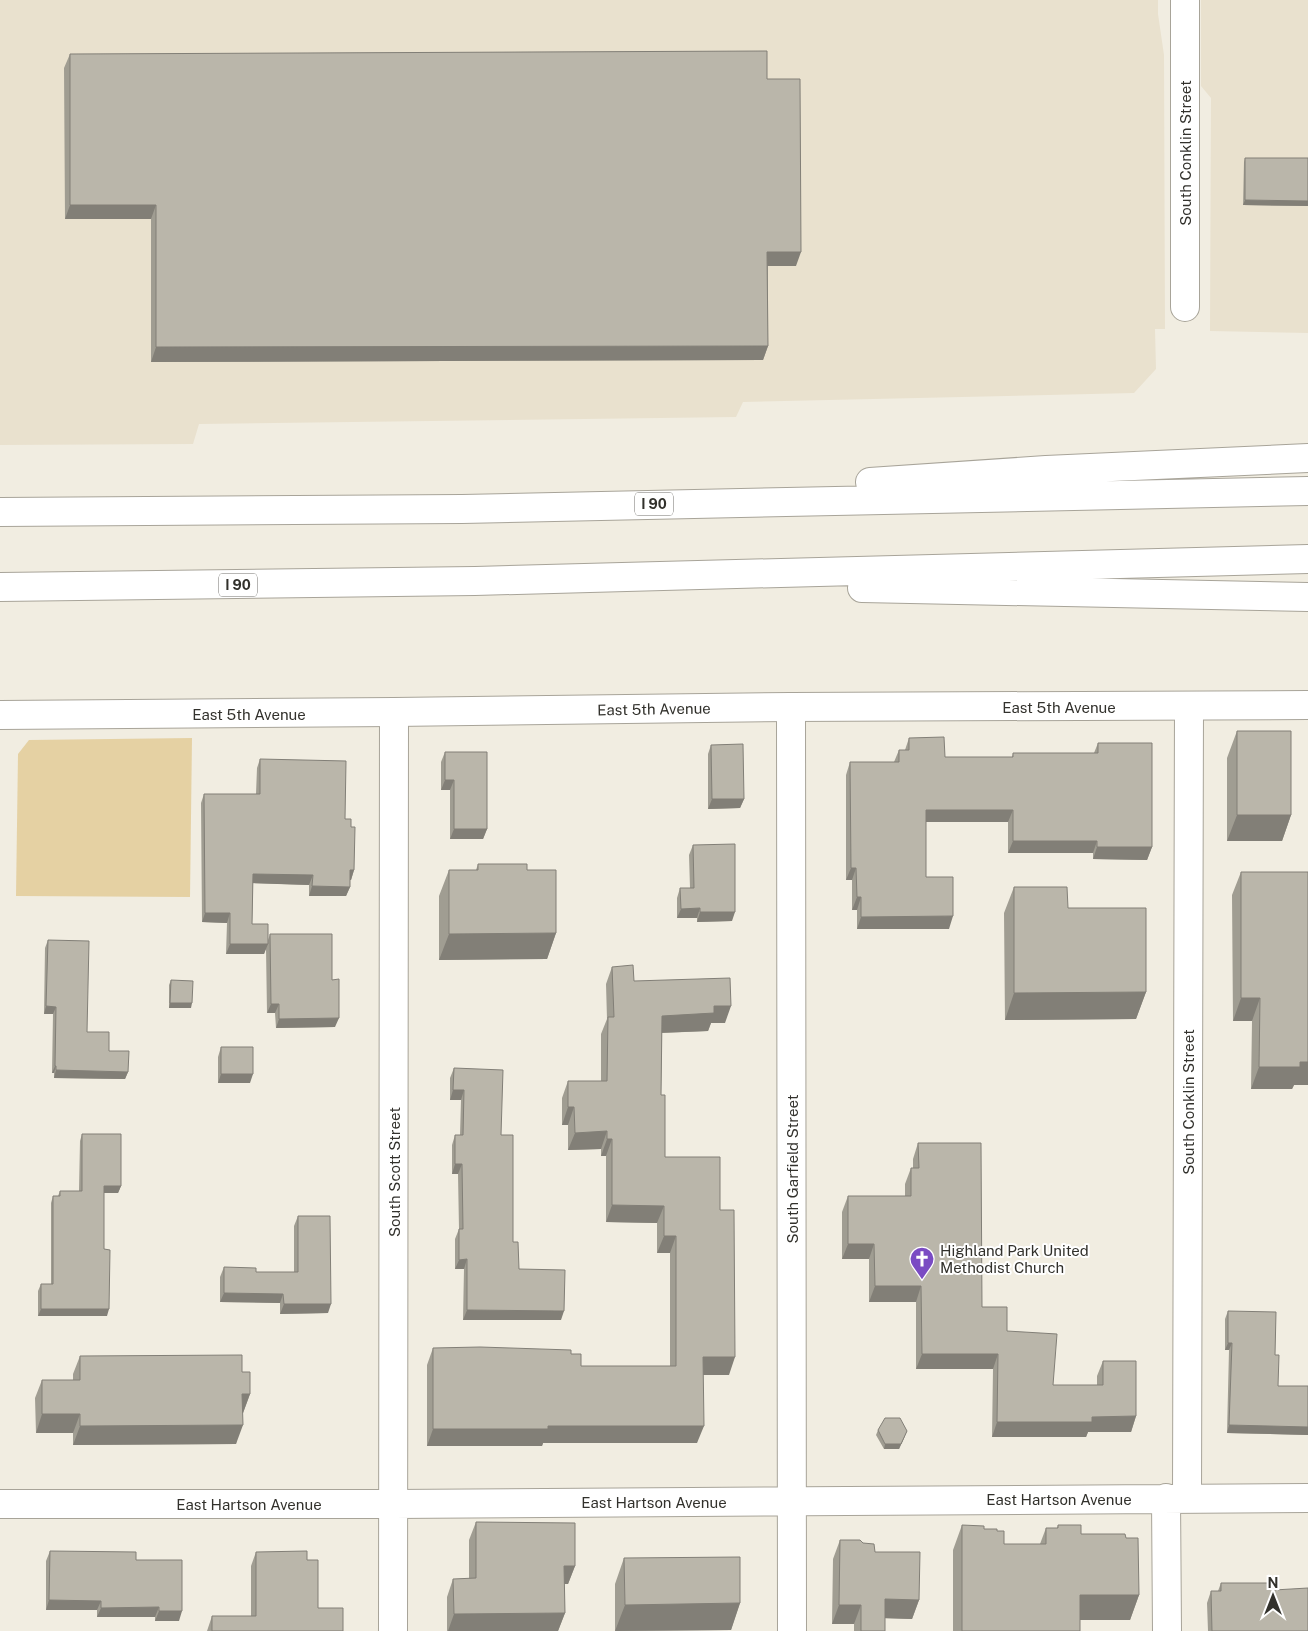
<svg xmlns="http://www.w3.org/2000/svg" width="1308" height="1631" font-family="'Public Sans',sans-serif">
	<style>
		.built { fill: #e9e1ce }
		.green { fill: #e5d1a3 }
		.lines { fill: none; stroke-linecap: round; stroke-linejoin: round }
		.street-casing { stroke: #a8a499; stroke-width: 30 }
		.secondary-casing { stroke: #a8a499; stroke-width: 30 }
		.highway-casing { stroke: #a8a499; stroke-width: 30 }
		.street { stroke: #fff; stroke-width: 28 }
		.secondary { stroke: #fff; stroke-width: 28 }
		.highway { stroke: #fff; stroke-width: 28 }
		.wall { fill: #a09d92 }
		.shaded-wall { fill: #827f77 }
		.building { fill: #bab6aa; stroke: #827f77 }
		.labels { text-anchor: middle; dominant-baseline: central; stroke-width: 4; stroke-linejoin: round; paint-order: stroke }
		.shield { fill: #fff; stroke: #706f6b; stroke-width: 1 }
		.shield-label { font-size: 14px; font-weight: bold; fill: #32312c }
		.street-label { font-size: 15px; fill: #32312c; stroke: #fff }
		.poi-label { font-size: 15px; fill: #32312c; stroke: #fff; text-anchor: start }
	</style>
	<rect width="100%" height="100%" fill="#f1ede1"/>
	<path class="built" d="M0,0H1158V14L1164,55L1165,329H1155L1156,369L1134,393L743,402L736,417L199,424L193,444L0,445Z
		M1201,0H1308V333L1210,331L1211,98L1201,86Z"/>
	<path class="green" d="M192,738L190,897L16,896L18,754L29,740Z"/>
	<g class="lines">
		<defs>
			<path id="street" d="M1185,0V307
				M791,707L792,1631
				M1166,1498L1167,1631
				M1187,1498L1189,707
				M0,1504H394L1308,1498
				M393,1631L394,712"/>
			<path id="secondary" d="M0,715L394,712L791,707L1308,705"/>
			<path id="highway" d="M870,482L1046,470L1308,458
				M0,512L462,509L1308,491
				M0,587L475,581L1308,559
				M862,588L1308,597"/>
		</defs>
		<use href="#street" class="street-casing"/>
		<use href="#secondary" class="secondary-casing"/>
		<use href="#highway" class="highway-casing"/>
		<use href="#street" class="street"/>
		<use href="#secondary" class="secondary"/>
		<use href="#highway" class="highway"/>
	</g>
	<path class="wall" d="M70,54L767,79L796,266H768V346L763,360L151,362V219H65L64,68Z
		M1245,158H1308V206L1243,205L1244,162Z
		M1237,731L1291,815L1282,841H1227V758Z
		M909,738L945,757H1012L1013,753H1094L1098,743L1152,847L1147,860L1093,859V853H1008V822H926V877L949,929H857V910H852V880H846V775L850,762H894L899,750H905Z
		M711,745L744,799L740,808L708,809V754Z
		M445,752L487,829L483,839H450V790H441V762Z
		M260,759L345,819L351,827L354,870L351,880H350V887L346,896H309V885L253,883L252,924L268,940L270,934L332,980L335,1027L276,1028L275,1013H267L266,948L264,954H226L227,923L202,922L201,803L204,794H256L257,768Z
		M693,845L732,921L697,922V918H677V898L680,888H690L689,855Z
		M478,864L527,870L556,933L547,959L439,960V896L449,870H476Z
		M1241,872L1294,1085L1292,1089H1251L1252,1021H1233L1232,895Z
		M1014,887L1068,908L1146,992L1136,1019L1005,1020L1004,913Z
		M48,940L87,1032L109,1051L128,1072L125,1079L54,1078V1073H52L53,1014H44L45,948Z
		M612,967L634,981L725,1023H711L708,1031L662,1033L661,1095L665,1157L720,1210L729,1375H703L697,1443H543L542,1446H427V1365L433,1348L571,1354L581,1366H670V1253H657V1223L606,1222V1156H601V1149L568,1150V1125H562V1098L568,1081H601V1034L607,1019L606,984Z
		M171,980L191,1008H169V985Z
		M221,1047L250,1083H218V1057Z
		M454,1068L501,1135L513,1242L519,1269L561,1320H463L464,1269H455V1239L459,1229L458,1174H452V1145L455,1135H460L461,1100H450V1078Z
		M82,1134L121,1186L118,1193H104V1249L107,1316H38V1291L41,1284H51V1203L53,1196H58L60,1191H79L80,1141Z
		M918,1143L982,1307L1007,1331L1053,1385H1097V1376L1103,1361L1136,1416L1131,1432H1088L1086,1437H992L993,1369H916V1302H869V1259H842V1212L848,1196H905V1184L911,1168H913V1159Z
		M298,1216L328,1313L280,1314V1303L220,1302V1277L224,1267L256,1272H294V1226Z
		M1228,1311L1275,1355L1278,1386H1308V1435L1227,1433L1229,1350H1225V1319Z
		M80,1356L242,1372L250,1394L243,1413H242L236,1444L73,1445V1433H36L35,1398L42,1380H73V1374Z
		M878,1430L905,1436L899,1449H884L876,1435Z
		M476,1522L575,1566L568,1584H564L565,1613L558,1631H447V1597L453,1579H469V1540Z
		M962,1525L984,1529L1004,1544H1040L1046,1528H1057L1058,1525L1081,1534L1126,1538L1139,1595L1130,1620H1080V1631H953V1550Z
		M840,1540L863,1543L875,1552L919,1600L912,1619L885,1618V1631H854V1624H832L833,1559Z
		M50,1551L136,1560L179,1621H155V1617H97V1610H46V1561Z
		M256,1552L307,1560L318,1608L343,1631H207L212,1616H251V1566Z
		M624,1558L740,1603L731,1630L615,1631V1584Z
		M1221,1583L1274,1590L1308,1631H1208L1207,1603L1211,1591H1218Z"/>
	<path class="shaded-wall" d="M1245,200L1308,201V206L1243,205Z
		M70,205H156L151,219H65Z
		M767,252H801L796,266H762Z
		M768,346L763,360L151,362L156,347Z
		M445,780H454L450,790H441Z
		M712,799H744L740,808L708,809Z
		M926,810H1013L1008,822H921Z
		M1237,815H1291L1282,841H1227Z
		M454,829H487L483,839H450Z
		M1013,841H1097L1093,853H1008Z
		M1097,847H1152L1147,860L1093,859Z
		M851,868H856L852,880H846Z
		M350,870H354L351,880H347Z
		M253,874L313,875L309,885L249,883Z
		M312,886L350,887L346,896H309Z
		M857,897H861L857,910H852Z
		M700,908L697,918H677L681,909Z
		M700,912H735L732,921L697,922Z
		M205,913H230L227,923L202,922Z
		M953,916L949,929H857L861,917Z
		M556,933L547,959L439,960L449,934Z
		M230,944H268L264,954H226Z
		M1146,992L1136,1019L1005,1020L1014,993Z
		M1241,998H1260L1252,1021H1233Z
		M170,1003H192L191,1008H169Z
		M271,1004H279L275,1013H267Z
		M46,1006L56,1007L53,1014H44Z
		M714,1006H731L725,1023H711L708,1031L656,1033L662,1016Z
		M339,1018L335,1027L276,1028L279,1019Z
		M1300,1062H1308V1085H1294L1292,1089H1251L1259,1067Z
		M55,1066H56L54,1073H52Z
		M56,1070L128,1072L125,1079L54,1078Z
		M221,1074H253L250,1083H218Z
		M453,1090H464L461,1100H450Z
		M568,1107H574L568,1125H562Z
		M607,1131L601,1149L568,1150L575,1133Z
		M607,1139H612L606,1156H601Z
		M455,1164H462L458,1174H452Z
		M104,1186H121L118,1193H101Z
		M612,1205L664,1206L657,1223L606,1222Z
		M664,1236H676L670,1253H657Z
		M848,1244H874L869,1259H842Z
		M467,1259L464,1269H455L459,1260Z
		M875,1286H921L916,1302H869Z
		M224,1293L283,1294L280,1303L220,1302Z
		M284,1304H331L328,1313L280,1314Z
		M41,1309H109L107,1316H38Z
		M467,1310L564,1311L561,1320H463Z
		M1228,1343H1232L1229,1350H1225Z
		M922,1354H998L993,1369H916Z
		M703,1357H735L729,1375H697Z
		M242,1394H250L243,1413H235Z
		M42,1414H80L73,1433H36Z
		M1136,1416L1131,1432H1088L1086,1437H992L997,1422L1092,1417Z
		M243,1425L236,1444L73,1445L80,1426Z
		M1229,1425L1308,1427V1435L1227,1433Z
		M548,1426H704L697,1443H543L542,1446H427L433,1429Z
		M907,1431L899,1449H884L885,1444Z
		M564,1566H575L568,1584H558Z
		M1080,1595H1139L1130,1620H1071Z
		M885,1599L919,1600L912,1619L878,1618Z
		M49,1600L101,1601L97,1610H46Z
		M740,1603L731,1630L615,1631L625,1605Z
		M839,1605H861L854,1624H832Z
		M159,1607L155,1617H97L101,1608Z
		M159,1611H182L179,1621H155Z
		M565,1613L558,1631H448L454,1614Z"/>
	<path class="building" d="M767,51V79H800L801,252H767L768,346L156,347V205H70V54Z
		M1245,158H1308V201L1245,200Z
		M1237,731H1291V815H1237Z
		M944,737L945,757H1013V753H1098V743H1152V847H1097V841H1013V810H926V877H953V916L861,917V897H857L856,868H851L850,762H899V750H909V738Z
		M743,744L744,799H712L711,745Z
		M445,752H487V829H454V780H445Z
		M260,759L346,761L345,819H351V827H355L354,870H350V887L312,886L313,875L253,874L252,924H268V944H230V913H205L204,794H260Z
		M735,844V912H700V908L681,909L680,888H694L693,845Z
		M478,864H527V870H556V933L449,934V870H478Z
		M1241,872H1308V1062H1300V1067H1259L1260,998H1241Z
		M1014,887H1067L1068,908H1146V992L1014,993Z
		M270,934H332V980L339,979V1018L279,1019V1004H271Z
		M48,940L89,941L87,1032H109V1051H129L128,1072L56,1070V1066H55L56,1007L46,1006Z
		M633,965L634,981L730,978L731,1006H714V1013L662,1016L661,1095H665V1157H720V1210H734L735,1357H703L704,1426H548V1429H433V1348L480,1347L571,1350V1354H581V1366H676V1236H664V1206L612,1205V1139H607V1131L575,1133L574,1107H568V1081H607L608,1017H614L612,967Z
		M171,980L193,981L192,1003H170Z
		M221,1047H253V1074H221Z
		M454,1068L503,1070L501,1135H513V1242H518L519,1269L565,1270L564,1311L467,1310V1259L459,1260V1229H463L462,1164H455V1135H463L464,1090H453Z
		M82,1134H121V1186H104V1249L110,1250L109,1309H41V1284H53V1196H60V1191H82Z
		M918,1143H981L982,1307H1007V1331L1057,1334L1053,1385H1103V1361H1136V1416L1092,1417V1422H997L998,1354H922L921,1286H875L874,1244H848V1196H911V1168H919Z
		M298,1216H330L331,1304H284L283,1294L224,1293V1267L256,1268V1272H298Z
		M1228,1311L1276,1312L1275,1355H1279L1278,1386H1308V1427L1229,1425L1232,1343H1228Z
		M242,1355V1372H250V1394H242L243,1425L80,1426V1414H42V1380H80V1356Z
		M885,1418H900L907,1431L901,1444H885L878,1430Z
		M476,1522L575,1523V1566H564L565,1613L454,1614L453,1579L476,1578Z
		M962,1525L984,1526V1529H997V1531H1004V1544H1046V1528H1058V1525H1081V1534H1125L1126,1538H1138L1139,1595H1080V1631H962Z
		M840,1540H860L863,1543L874,1544L875,1552H920L919,1600L885,1599V1631H861V1605H839Z
		M50,1551L136,1552V1560H182V1611H159V1607L101,1608V1601L49,1600Z
		M307,1551V1560H318V1608H343V1631H212V1616H256V1552Z
		M740,1557V1603L625,1605L624,1558Z
		M1221,1583H1274V1590L1308,1588V1631H1212L1211,1591H1221Z"/>
	<defs>
		<symbol id="church-pin" viewBox="-11 -11 22 30"><path d="M0 17L-7.5 6A9.5 9.5 0 1 1 7.5 6Z" fill="#7a4bc3" stroke="#fff"/><path d="M-1.2-6h2.4v3.5h3.3v2.4h-3.3V6h-2.4V-.1h-3.3v-2.4h3.3Z" fill="#fff"/></symbol>
	</defs>
	<g fill-rule="evenodd">
		<use href="#church-pin" x="908" y="1245" width="28" height="38"/>
	</g>
	<g class="labels">
		<g class="shield">
			<rect x="635" y="492.5" width="38" height="23" rx="4"/>
			<rect x="219" y="573.5" width="38" height="23" rx="4"/>
		</g>
		<g class="shield-label">
			<text x="654" y="504">I 90</text>
			<text x="238" y="585">I 90</text>
		</g>
		<g class="street-label">
			<text transform="translate(1185 153) rotate(-90)">South Conklin Street</text>
			<text x="1059" y="707">East 5th Avenue</text>
			<text transform="translate(654 709) rotate(-1)">East 5th Avenue</text>
			<text x="249" y="714">East 5th Avenue</text>
			<text transform="translate(1188 1102) rotate(-90)">South Conklin Street</text>
			<text transform="translate(792 1169) rotate(-90)">South Garfield Street</text>
			<text transform="translate(394 1172) rotate(-90)">South Scott Street</text>
			<text x="1059" y="1499">East Hartson Avenue</text>
			<text x="654" y="1502">East Hartson Avenue</text>
			<text x="249" y="1504">East Hartson Avenue</text>
		</g>
		<g class="poi-label">
			<text x="940" y="1250">Highland Park United<tspan x="940" dy="17">Methodist Church</tspan></text>
		</g>
	</g>
	<g transform="translate(1273 1596)" stroke="#ffffff" stroke-width="4" paint-order="stroke">
	<path d="M0-4L9 19L0 12L-9 19Z" fill="#32312c"/>
	<text y="-8" font-size="14" font-weight="bold" text-anchor="middle" fill="#32312c">N</text>
	</g>
</svg>
